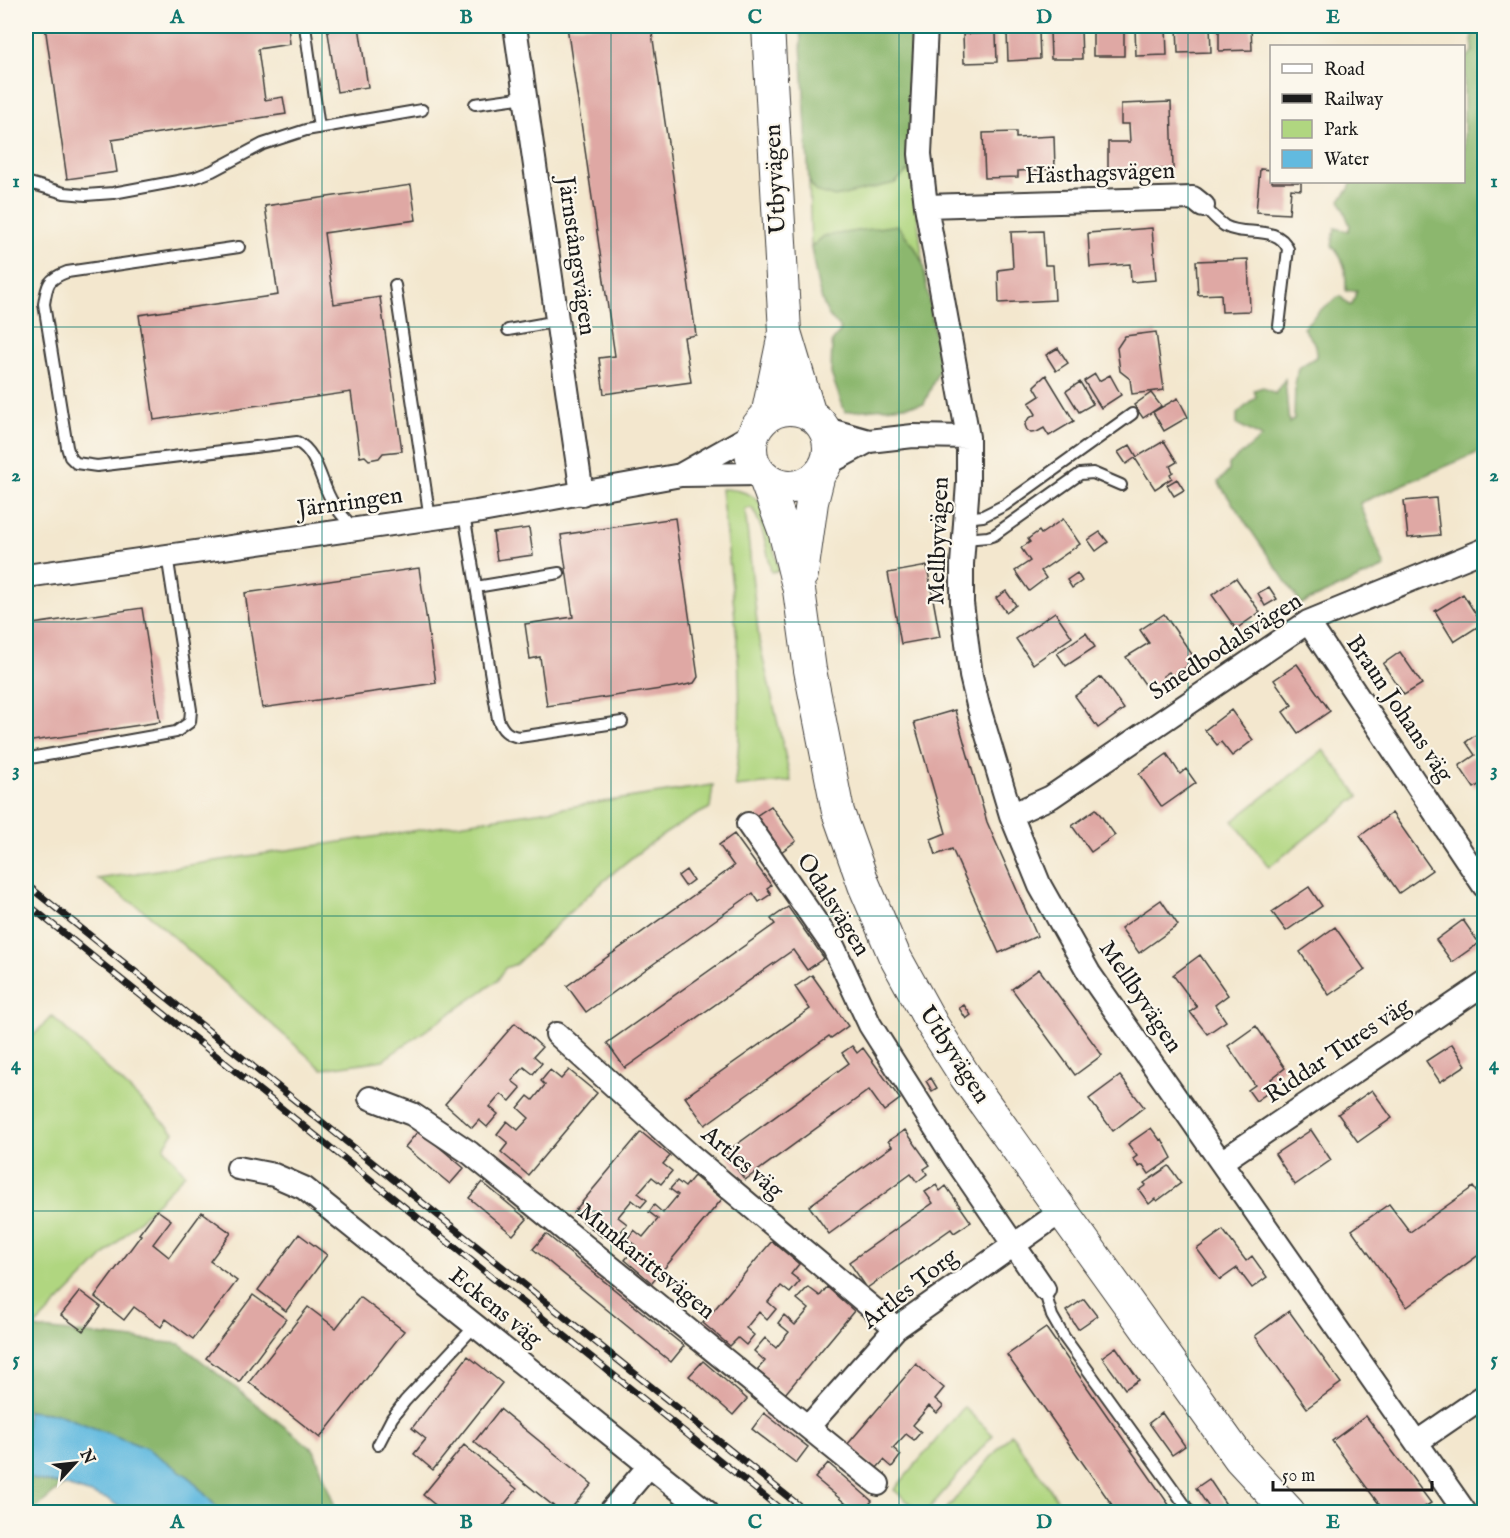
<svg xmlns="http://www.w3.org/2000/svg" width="1510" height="1538" font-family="'IM FELL English',serif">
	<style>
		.green { fill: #b0d680; stroke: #66794e; stroke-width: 1.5 }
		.forest { fill: #8cb76e; stroke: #546a45; stroke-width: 1.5 }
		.water { fill: #62badf; stroke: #3f6b7e; stroke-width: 1.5 }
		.building { fill: #dfa8a4 }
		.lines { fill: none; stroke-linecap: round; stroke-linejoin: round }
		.lane-casing { stroke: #3c3a37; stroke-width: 14 }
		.street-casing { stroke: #3c3a37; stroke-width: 26 }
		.secondary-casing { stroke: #3c3a37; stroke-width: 34 }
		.lane { stroke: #fff; stroke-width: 10 }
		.street { stroke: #fff; stroke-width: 22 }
		.secondary { stroke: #fff; stroke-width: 32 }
		.rail-casing { stroke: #1c1c1c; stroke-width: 7 }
		.rail { stroke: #fbf7ec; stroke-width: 4.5; stroke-dasharray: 14; stroke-linecap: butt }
		.grid { fill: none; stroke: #0f766e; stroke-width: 1.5; stroke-opacity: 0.55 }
		.labels { text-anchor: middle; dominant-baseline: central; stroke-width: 4.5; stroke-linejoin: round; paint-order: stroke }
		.street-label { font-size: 24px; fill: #1c1c1c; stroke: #fbf7ec }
		.neatline { fill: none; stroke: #0f766e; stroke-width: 2 }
		.grid-label { font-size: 20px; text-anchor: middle; font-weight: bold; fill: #0f766e }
	</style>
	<rect width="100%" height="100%" fill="#fbf7ec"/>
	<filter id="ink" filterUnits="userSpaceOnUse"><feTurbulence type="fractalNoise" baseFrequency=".0167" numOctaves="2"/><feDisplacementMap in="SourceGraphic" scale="12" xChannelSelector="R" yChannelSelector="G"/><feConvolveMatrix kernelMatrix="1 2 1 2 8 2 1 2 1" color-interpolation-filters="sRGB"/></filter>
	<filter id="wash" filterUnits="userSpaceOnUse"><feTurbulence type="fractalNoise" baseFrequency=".008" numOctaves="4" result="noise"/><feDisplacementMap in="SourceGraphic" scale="24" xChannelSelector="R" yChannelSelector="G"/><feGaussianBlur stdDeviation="1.35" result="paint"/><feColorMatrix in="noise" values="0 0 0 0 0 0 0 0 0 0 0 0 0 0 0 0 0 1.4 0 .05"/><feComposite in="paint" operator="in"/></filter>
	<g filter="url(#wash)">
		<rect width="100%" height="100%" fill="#f3e7ce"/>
		<path class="green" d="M912,167L923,264L914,246L824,236L811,247L809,181L815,191Z
			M721,489C735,489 750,491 760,503C766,510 776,558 779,571L771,572C767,549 764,528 752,508L745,509L759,641L791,781L736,787L735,782C748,684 731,586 721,489Z
			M1323,750L1359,796L1269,867L1233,821Z
			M713,785L710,808C635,844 575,907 516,964L505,968L497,981L383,1060L322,1069L147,913L98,879Z
			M52,1016L174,1132L164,1147L185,1174L33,1328L26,1325V1043Z
			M964,1407L993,1435L926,1512H920L894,1490Z
			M1011,1434L1066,1512H944Z"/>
		<path class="forest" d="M800,26H912V167L895,183L835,197L815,191L809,181Z
			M1471,26H1484V450L1360,503L1385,567L1301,604L1218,482L1229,471V464L1262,437L1237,424V414L1256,397L1254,390L1263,387L1275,394L1285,379L1289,423L1294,419L1295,384L1298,368L1316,357V345L1303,328L1319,311L1340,296L1349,305H1352L1357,290L1346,291C1346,270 1346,262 1332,246L1335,228L1348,231L1350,226L1340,200L1349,189L1351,182H1464V60L1473,51Z
			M897,225L914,246L923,264L940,367L924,404L845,412L831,374L832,342L841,330C837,321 830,320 827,312C817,292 815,269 811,247L824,236Z
			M26,1325L33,1328L180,1344L314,1450L337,1512H221L189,1477L58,1414L26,1411Z
			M26,1478L63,1485L32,1512H26Z"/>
		<path class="water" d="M26,1411L58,1414L146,1448L189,1477L221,1512H125L110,1500L63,1485L26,1478Z"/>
		<g id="blocks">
			<path class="building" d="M45,26H288L290,44L258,49L265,100L283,97L286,114L112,140L117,172L67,179Z
				M327,26H359L368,87L337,92Z
				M567,26H651L696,335L684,337L691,382L604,394L599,358L615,356Z
				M1177,26H1210L1211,52L1178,53Z
				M1219,26H1251L1252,50L1219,51Z
				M1093,28H1124V56H1093Z
				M1135,28H1166L1167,55L1136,56Z
				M1081,30L1082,59H1051L1050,31Z
				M1039,32L1040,59L1008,61L1007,33Z
				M996,33L997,62L964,63L963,34Z
				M1171,102L1173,169L1108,170V142H1130L1129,124H1121V104Z
				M1016,132V138L1054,136L1055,169L1018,171V177L985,178L983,133Z
				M1260,169L1272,170V182H1301V190L1291,189L1289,214L1256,212Z
				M411,185L416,220L324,233L334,304L380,297L402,451L383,453L379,458L369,460L365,456L360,457L351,392L154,420L139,315L278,295L265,206Z
				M1152,228L1156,280L1131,282L1130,264L1090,267L1088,233Z
				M1043,231L1045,265H1053L1055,300L999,303L998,270L1013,268L1011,232Z
				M1248,259L1250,311L1222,312L1221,294L1198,295L1196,261Z
				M1156,332L1164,390L1132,394L1130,379L1120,371L1117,348L1125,336Z
				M1058,348L1068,363L1056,371L1046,355Z
				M1095,374L1099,381L1110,375L1121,395L1101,408L1084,381Z
				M1046,375L1074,421L1049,436L1044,428L1037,432L1031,433L1027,430L1025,425L1028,419L1036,414L1029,403L1040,396L1034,386Z
				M1080,382L1093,404L1079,412L1066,391Z
				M1151,393L1161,406L1143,418L1134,405Z
				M1178,398L1188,417L1164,431L1153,412Z
				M1164,441L1177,462L1170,466L1173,472L1170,474L1172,478L1155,489L1135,458L1126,464L1118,452L1130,445L1137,457Z
				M1177,479L1184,490L1174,496L1167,485Z
				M1436,498L1440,535L1408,538L1404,501Z
				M675,518L698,677L694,683L681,686L547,706L540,657L530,659L525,624L573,617L561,535Z
				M1063,519L1080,544L1041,571L1046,578L1029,591L1015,571L1030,561L1021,548L1030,542L1028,539L1039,531L1041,534Z
				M529,528L533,555L497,560L493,533Z
				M1100,532L1108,542L1096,551L1088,540Z
				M927,566L940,637L901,644L888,573Z
				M419,568L436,683L262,708L245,593Z
				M1077,573L1082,581L1072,588L1067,580Z
				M1236,578L1260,612L1236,629L1212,595Z
				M1269,587L1277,599L1265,606L1258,593Z
				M1006,591L1016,605L1006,612L996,598Z
				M1463,594L1482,624L1454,642L1435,611Z
				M142,608L160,722L26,742V625Z
				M1055,612L1072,637L1033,664L1016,639Z
				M1164,614L1196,660L1172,677L1169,672L1163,676L1167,682L1151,693L1126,657L1149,643L1140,630Z
				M1086,633L1095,647L1066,666L1057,653Z
				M1400,652L1422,684L1404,695L1383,664Z
				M1297,664L1330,711L1298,733L1283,712L1292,705L1274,680Z
				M1101,677L1124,709L1098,728L1075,696Z
				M955,710L987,822L1037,936L999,953L952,849L936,855L931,839L946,833L914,722Z
				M1231,710L1253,740L1232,756L1221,742L1217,745L1205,730Z
				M1484,729V781L1474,788L1459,766L1475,755L1466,742Z
				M1167,754L1180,774L1186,769L1196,783L1162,807L1139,774Z
				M771,806L796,841L781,852L756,816Z
				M1096,809L1115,835L1091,852L1072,826Z
				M1392,813L1432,870L1399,893L1360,836Z
				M734,834L771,885L767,888L771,894L759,902L753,893L586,1012L567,986L734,866L719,845Z
				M686,870L693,880L685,886L678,876Z
				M1309,887L1322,906L1286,931L1272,912Z
				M1161,900L1178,925L1139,953L1121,928Z
				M788,907L824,958L807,970L793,950L625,1068L607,1043L775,924L771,919Z
				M1463,920L1479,943L1452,962L1436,940Z
				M1335,927L1365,970L1329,995L1300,952Z
				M1200,955L1228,995L1215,1005L1226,1021L1207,1034L1190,1012L1197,1007L1173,975Z
				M1039,969L1102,1055L1075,1075L1012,989Z
				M812,975L848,1026L831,1038L829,1036L705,1125L685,1097L810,1009L795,987Z
				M964,1005L971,1015L966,1019L959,1008Z
				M515,1023L542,1047L534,1056L542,1063L533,1074L524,1067L512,1081L521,1088L510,1101L501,1094L490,1107L498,1114L487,1127L479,1120L472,1128L445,1104Z
				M1256,1026L1285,1068L1271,1079L1276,1087L1256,1101L1248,1090L1255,1085L1228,1046Z
				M1452,1044L1466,1065L1440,1082L1426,1061Z
				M852,1046L857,1053L863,1048L900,1099L884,1111L869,1090L745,1180L725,1153L849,1063L842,1053Z
				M550,1070L561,1079L569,1070L597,1093L528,1175L501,1152L508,1143L497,1134L507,1121L518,1130L529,1118L518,1108L528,1096L533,1100L545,1085L541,1081Z
				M1120,1076L1144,1107L1113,1131L1089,1099Z
				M931,1078L937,1088L932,1091L926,1081Z
				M1372,1090L1392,1118L1358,1142L1338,1114Z
				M1151,1128L1160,1140L1162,1139L1172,1158L1149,1174L1143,1165L1139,1167L1133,1159L1137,1156L1128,1144Z
				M419,1130L464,1168L450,1184L405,1147Z
				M905,1130L930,1165L924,1169L927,1174L917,1182L911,1174L829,1234L809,1206L892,1146L888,1141Z
				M1311,1130L1331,1160L1295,1185L1275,1154Z
				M641,1132L670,1156L663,1164L672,1171L661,1184L652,1177L638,1193L647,1200L641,1207L632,1200L618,1217L627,1224L616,1238L607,1230L602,1237L573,1213Z
				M1169,1166L1181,1183L1157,1201L1155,1199L1149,1204L1139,1190L1146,1185L1144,1183Z
				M694,1176L722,1199L652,1283L625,1260L636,1246L627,1239L634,1230L643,1237L658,1219L649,1212L654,1205L663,1213L678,1195L670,1189L677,1181L685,1187Z
				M482,1182L527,1219L513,1235L469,1198Z
				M936,1185L940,1191L946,1186L971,1222L954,1233L951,1229L867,1288L849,1262L933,1203L925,1192Z
				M1473,1187L1484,1203V1251L1407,1307L1352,1230L1389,1204L1410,1232Z
				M157,1210L171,1220L153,1244L169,1257L202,1212L231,1233L210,1261L237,1281L193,1339L166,1319L161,1327L134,1307L124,1320L95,1297L141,1235L139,1234Z
				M1223,1230L1246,1261L1252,1256L1267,1277L1252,1288L1237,1268L1220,1280L1197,1249Z
				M299,1234L327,1255L286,1311L258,1290Z
				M546,1234L684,1346L671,1362L533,1249Z
				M772,1241L799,1264L791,1274L800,1281L790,1293L781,1286L768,1302L776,1309L767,1320L759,1312L746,1328L754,1335L746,1345L738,1338L730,1346L703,1323Z
				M808,1287L820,1296L827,1287L854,1311L785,1394L757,1370L765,1361L754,1351L765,1338L776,1348L789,1332L778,1323L784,1315L795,1325L809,1309L797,1299Z
				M80,1291L101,1307L83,1331L61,1315Z
				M253,1295L286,1319L239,1382L206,1358Z
				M360,1297L404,1331L320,1438L249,1382L308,1307L336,1328Z
				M1084,1299L1097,1316L1078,1329L1066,1311Z
				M1289,1311L1341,1383L1307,1408L1255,1336Z
				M1046,1328L1174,1512H1117L1007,1355Z
				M1116,1347L1139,1380L1125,1389L1102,1357Z
				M468,1356L502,1383L433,1470L414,1454L426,1439L412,1428Z
				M703,1361L747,1399L733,1415L689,1376Z
				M916,1364L944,1388L935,1399L943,1406L937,1413L929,1406L913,1425L921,1432L914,1440L906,1434L893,1448L901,1455L892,1467L884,1460L876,1469L847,1445Z
				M500,1409L592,1484L568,1512H561L474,1442Z
				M764,1413L808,1447L796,1463L752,1429Z
				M1162,1413L1185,1446L1172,1455L1149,1423Z
				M1366,1416L1431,1503L1417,1512H1385L1332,1441Z
				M464,1445L517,1489L498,1512H444L423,1495Z
				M828,1463L872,1501L862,1512H856L815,1478Z
				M1209,1479L1231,1512H1212L1196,1488Z"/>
		</g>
	</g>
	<g filter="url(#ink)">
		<use href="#blocks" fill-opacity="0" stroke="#3c3a37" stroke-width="1.5"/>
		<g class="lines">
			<defs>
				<path id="lane" d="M305,26L319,128
					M475,104L525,97
					M26,182L64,193L86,195L113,193L194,178L212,171L263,144L306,130L422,110
					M1203,206C1210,212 1217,221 1225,226C1244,237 1278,224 1288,249L1279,326
					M239,247L67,272C48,279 47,284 44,304L67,447L70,457L76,463L97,466L297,442C318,452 321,485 333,503C339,513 347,521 355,529
					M395,285L430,519
					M508,330L558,321
					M464,514L498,719C502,730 507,735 519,737L622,722
					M965,518L983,516L1005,505L1132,414
					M964,539L988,537L994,535L1080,474L1093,473L1121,485
					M476,587L559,573
					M30,758L176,732L190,722L191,710L167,555
					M1044,1289L1052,1316L1064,1337L1190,1512
					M378,1445L392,1418L405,1401L475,1326"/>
				<path id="street" d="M515,26L582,494
					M926,26L920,154L926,206L968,437V483L962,564V603L971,676L978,705L1011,815L1040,886L1089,973L1465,1512
					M926,206L1193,198L1203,206
					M823,428L869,441
					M825,465L869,441L913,436L968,437
					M682,474L753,434
					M26,576L476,512L681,475L761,474
					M1308,622L1484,886
					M1011,815L1051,797L1308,622L1484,550
					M748,824L834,948L870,1025L955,1159L1044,1289
					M557,1034L690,1155L896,1328
					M370,1098L412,1114L470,1153L878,1484
					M1221,1162L1484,984
					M238,1168L274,1175L304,1188L707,1512
					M808,1427L896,1328L1062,1211
					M1417,1442L1484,1396
					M610,1512L649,1466"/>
				<path id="secondary" d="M768,26L785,332L810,415
					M751 448a39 39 0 1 1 78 0a39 39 0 1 1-78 0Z
					M767,416L783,339
					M765,479L784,530L799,590L810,670L838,812L864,885L894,955L932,1024L965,1076L1240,1459L1289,1512
					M802,574L812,502L819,474"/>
			</defs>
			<use href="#lane" class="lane-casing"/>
			<use href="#street" class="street-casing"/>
			<use href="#secondary" class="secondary-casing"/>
			<use href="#lane" class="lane"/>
			<use href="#street" class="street"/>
			<use href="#secondary" class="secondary"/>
			<defs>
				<path id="rail" d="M26,884L807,1512
					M26,903L784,1512"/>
			</defs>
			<use href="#rail" class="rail-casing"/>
			<use href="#rail" class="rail"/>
		</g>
	</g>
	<path class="grid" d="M322,26V1512M611,26V1512M899,26V1512M1188,26V1512M26,327H1484M26,622H1484M26,916H1484M26,1211H1484"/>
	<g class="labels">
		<g class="street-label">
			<text transform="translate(1100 174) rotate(-2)">Hästhagsvägen</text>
			<text transform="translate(776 179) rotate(-93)">Utbyvägen</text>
			<text transform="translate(576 256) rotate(82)">Järnstångsvägen</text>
			<text transform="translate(350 503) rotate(-8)">Järnringen</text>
			<text transform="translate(939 541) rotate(-88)">Mellbyvägen</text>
			<text transform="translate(1226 647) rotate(-33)">Smedbodalsvägen</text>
			<text transform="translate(1399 709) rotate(56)">Braun Johans väg</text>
			<text transform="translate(833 905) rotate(58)">Odalsvägen</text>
			<text transform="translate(1140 997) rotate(56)">Mellbyvägen</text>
			<text transform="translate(1338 1051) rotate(-34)">Riddar Tures väg</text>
			<text transform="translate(954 1055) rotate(57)">Utbyvägen</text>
			<text transform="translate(742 1163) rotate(40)">Artles väg</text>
			<text transform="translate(646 1262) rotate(39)">Munkarittsvägen</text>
			<text transform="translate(910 1289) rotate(-38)">Artles Torg</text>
			<text transform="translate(495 1308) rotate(39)">Eckens väg</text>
		</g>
	</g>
	<rect width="1510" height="1538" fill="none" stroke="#fbf7ec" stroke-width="66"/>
	<rect x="1270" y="45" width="195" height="138" fill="#fbf7ec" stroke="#a29f99" stroke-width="1.5"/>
	<rect x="1282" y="64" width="30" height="9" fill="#ffffff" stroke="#a29f99" stroke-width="1.5"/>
	<text x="1324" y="75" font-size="18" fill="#1c1c1c">Road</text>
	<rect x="1282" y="94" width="30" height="9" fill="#1c1c1c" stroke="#a29f99" stroke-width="1.5"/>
	<text x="1324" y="105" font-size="18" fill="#1c1c1c">Railway</text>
	<rect x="1282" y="120" width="30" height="18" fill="#b0d680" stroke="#a29f99" stroke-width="1.5"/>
	<text x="1324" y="135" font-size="18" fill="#1c1c1c">Park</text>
	<rect x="1282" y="150" width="30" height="18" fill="#62badf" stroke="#a29f99" stroke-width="1.5"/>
	<text x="1324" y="165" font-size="18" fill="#1c1c1c">Water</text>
	<g transform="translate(75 1463) rotate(63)" stroke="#fbf7ec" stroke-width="4.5" paint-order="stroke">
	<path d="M0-4.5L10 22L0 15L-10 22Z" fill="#1c1c1c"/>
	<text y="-9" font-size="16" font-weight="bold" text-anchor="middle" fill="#1c1c1c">N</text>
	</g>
	<path d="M1273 1481v9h159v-9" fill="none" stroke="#1c1c1c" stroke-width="3"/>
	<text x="1282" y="1481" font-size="18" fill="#1c1c1c" stroke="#fbf7ec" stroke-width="4.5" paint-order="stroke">50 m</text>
	<rect x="33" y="33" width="1444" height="1472" class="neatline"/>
	<g class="grid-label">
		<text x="177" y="23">A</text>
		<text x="466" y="23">B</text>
		<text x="755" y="23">C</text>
		<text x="1044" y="23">D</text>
		<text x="1333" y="23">E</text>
		<text x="16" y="187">1</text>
		<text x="1494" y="187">1</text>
		<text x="16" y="481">2</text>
		<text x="1494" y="481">2</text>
		<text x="16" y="776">3</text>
		<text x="1494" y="776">3</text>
		<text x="16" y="1070">4</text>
		<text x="1494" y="1070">4</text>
		<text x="16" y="1365">5</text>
		<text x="1494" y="1365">5</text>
		<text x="177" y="1528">A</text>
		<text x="466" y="1528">B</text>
		<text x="755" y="1528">C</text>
		<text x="1044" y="1528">D</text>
		<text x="1333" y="1528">E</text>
	</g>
</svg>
